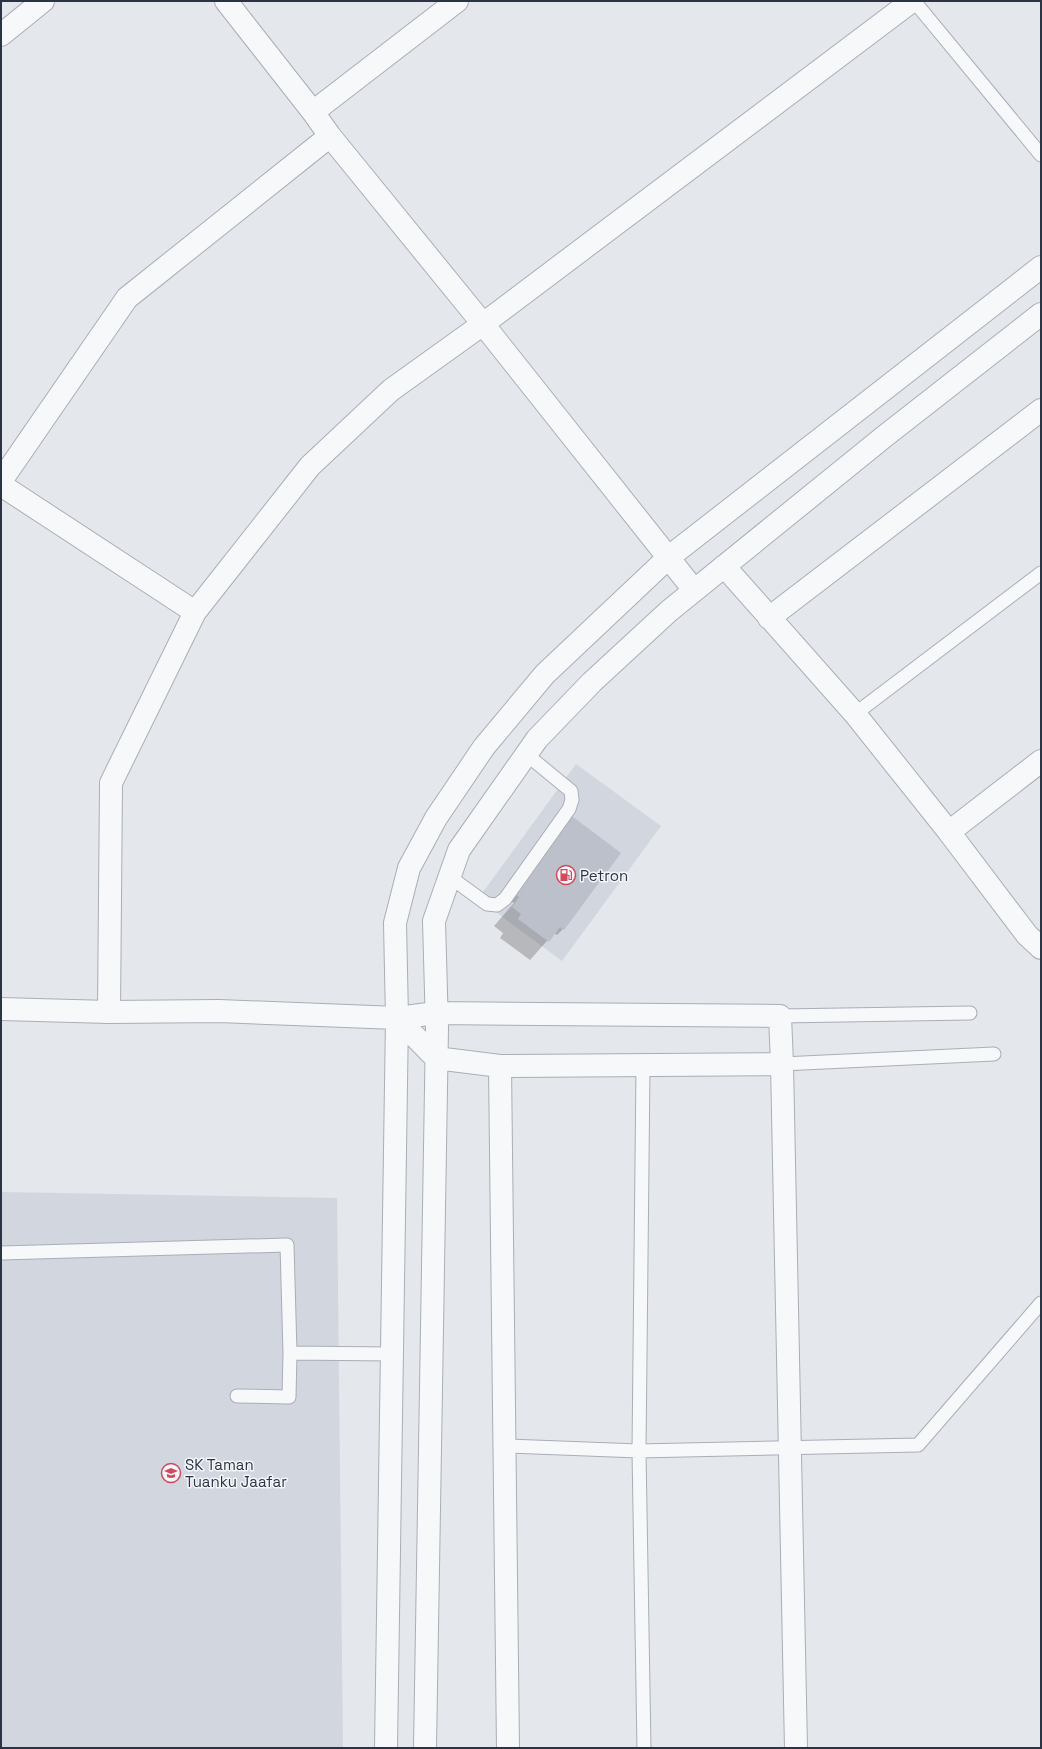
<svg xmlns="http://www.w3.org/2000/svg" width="1042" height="1749" font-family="'Space Grotesk',sans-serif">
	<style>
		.built { fill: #d2d6de }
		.shadow { fill: #0003 }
		.building { fill: #bbc0ca }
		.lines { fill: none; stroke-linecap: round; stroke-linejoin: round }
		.lane-casing { stroke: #a9aeb7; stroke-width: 15 }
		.street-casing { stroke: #a9aeb7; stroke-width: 24 }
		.lane { stroke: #f7f8fa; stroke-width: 13 }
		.street { stroke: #f7f8fa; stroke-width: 22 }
		.labels { text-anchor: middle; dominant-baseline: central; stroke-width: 3; stroke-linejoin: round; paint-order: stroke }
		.poi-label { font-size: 15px; fill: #2b3445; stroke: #f4f6f9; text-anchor: start }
	</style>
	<rect width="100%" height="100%" fill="#e4e7ec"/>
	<path class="built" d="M576,764L661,826L562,961L478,899Z
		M1,1192L337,1198L343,1748H1Z"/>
	<path class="shadow" d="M563,822L619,853L563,929L557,935L554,933L530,960L500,938L503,933L494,926L514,903L507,899Z"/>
	<path class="building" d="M569,814L621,853L564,930L560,927L549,942L518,919L521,914L512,907L519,897L512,892Z"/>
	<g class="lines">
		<defs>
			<path id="lane" d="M914,1L1041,155
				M855,714L1041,573
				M450,877L487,904L497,905L505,899L569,809L572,800L571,791L526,754
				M780,1016L970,1013
				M782,1064L994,1054
				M643,1066L639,1451L644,1748
				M1,1253L287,1245L290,1353L289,1397L237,1396
				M290,1353L392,1354
				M505,1446L639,1451L918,1445L1041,1303"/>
			<path id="street" d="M226,1L313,112L330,136L483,324L694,590
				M1,35L43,1
				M313,112L457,1
				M1,481L127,298L330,136
				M1,485L195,612
				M724,566L855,714L949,832L1027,935L1041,948
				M769,618L1041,410
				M949,832L1041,761
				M1,1009L109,1012L219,1011L397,1018L436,1013L780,1016L782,1064L796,1748
				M109,1012L111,783L195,612L310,466L391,390L483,324L912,1
				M397,1018L436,1058L500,1066L782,1064
				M500,1066L508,1748
				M386,1748L397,1018L395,923L409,868L436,818L484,747L545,674L669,557L1041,267
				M425,1748L437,1028L434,921L459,850L537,739L592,682L669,611L885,436L1041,314"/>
		</defs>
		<use href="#lane" class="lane-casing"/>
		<use href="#street" class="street-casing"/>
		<use href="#lane" class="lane"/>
		<use href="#street" class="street"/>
	</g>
	<defs>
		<symbol id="fuel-ring" viewBox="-11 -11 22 22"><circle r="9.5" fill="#f4f6f9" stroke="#d1495b" stroke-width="1.5"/><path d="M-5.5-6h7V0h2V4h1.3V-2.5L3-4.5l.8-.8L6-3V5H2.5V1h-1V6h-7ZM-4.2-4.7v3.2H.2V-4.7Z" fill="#d1495b"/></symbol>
		<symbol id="school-ring" viewBox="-11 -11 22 22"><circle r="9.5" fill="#f4f6f9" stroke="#d1495b" stroke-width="1.5"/><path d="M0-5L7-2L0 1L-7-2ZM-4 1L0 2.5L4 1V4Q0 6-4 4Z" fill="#d1495b"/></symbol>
	</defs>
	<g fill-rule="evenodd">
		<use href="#fuel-ring" x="555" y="864" width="22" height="22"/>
		<use href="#school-ring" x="160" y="1462" width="22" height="22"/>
	</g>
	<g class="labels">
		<g class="poi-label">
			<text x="580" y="875">Petron</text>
			<text x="185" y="1464">SK Taman<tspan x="185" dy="17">Tuanku Jaafar</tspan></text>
		</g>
	</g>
	<rect width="1042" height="1749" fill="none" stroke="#2b3445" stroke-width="4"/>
</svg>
